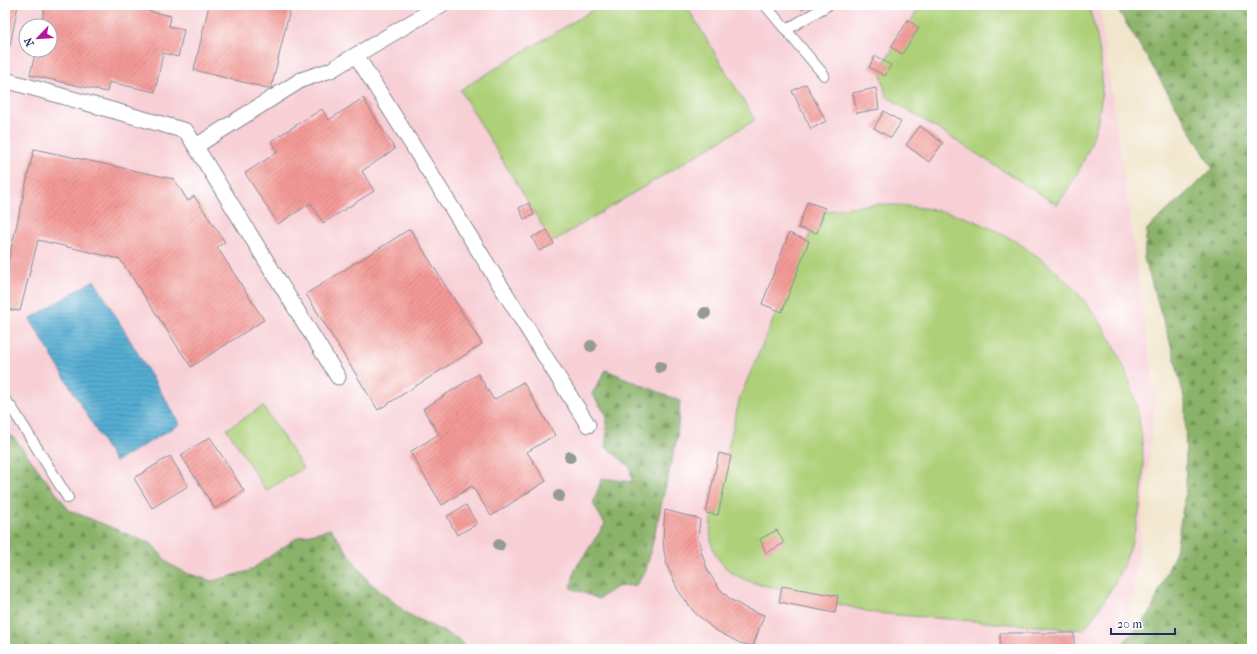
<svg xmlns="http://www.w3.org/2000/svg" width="1257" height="654" font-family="'IM FELL French Canon',serif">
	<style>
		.built { fill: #f7cfd5; fill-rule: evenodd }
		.forest { fill: url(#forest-firs); stroke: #527063 }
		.pitch { fill: #add078; stroke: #64806b }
		.water { fill: url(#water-rules); stroke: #386e98 }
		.building { fill: url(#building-hatch) }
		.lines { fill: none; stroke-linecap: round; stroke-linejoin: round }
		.service-casing { stroke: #868a94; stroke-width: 12 }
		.pedestrian-casing { stroke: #868a94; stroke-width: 17 }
		.service { stroke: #fff; stroke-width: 10 }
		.pedestrian { stroke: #fff; stroke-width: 15 }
		.tree { fill: #949b93 }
	</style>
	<defs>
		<pattern id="forest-firs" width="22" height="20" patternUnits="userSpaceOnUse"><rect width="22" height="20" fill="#8ab268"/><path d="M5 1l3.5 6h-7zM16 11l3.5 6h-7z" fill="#709159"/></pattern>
		<pattern id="water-rules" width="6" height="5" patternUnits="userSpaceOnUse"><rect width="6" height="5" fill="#55add2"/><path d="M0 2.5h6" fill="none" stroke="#468dae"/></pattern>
		<pattern id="building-hatch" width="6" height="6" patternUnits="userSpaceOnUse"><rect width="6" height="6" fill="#f49a96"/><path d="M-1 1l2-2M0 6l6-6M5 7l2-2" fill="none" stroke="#c57e7e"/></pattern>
	</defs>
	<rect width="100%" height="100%" fill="#fff"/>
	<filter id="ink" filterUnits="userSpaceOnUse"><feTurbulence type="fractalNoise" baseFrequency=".025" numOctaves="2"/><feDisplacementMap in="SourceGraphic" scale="8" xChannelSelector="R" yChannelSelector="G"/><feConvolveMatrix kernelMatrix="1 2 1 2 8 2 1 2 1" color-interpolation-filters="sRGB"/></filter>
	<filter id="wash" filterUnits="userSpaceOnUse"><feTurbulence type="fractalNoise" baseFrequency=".012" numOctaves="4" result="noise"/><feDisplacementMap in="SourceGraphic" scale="16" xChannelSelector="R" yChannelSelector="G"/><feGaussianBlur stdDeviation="0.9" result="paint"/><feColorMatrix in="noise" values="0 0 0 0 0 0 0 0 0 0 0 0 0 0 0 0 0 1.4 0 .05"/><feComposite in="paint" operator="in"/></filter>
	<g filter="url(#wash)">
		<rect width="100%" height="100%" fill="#f1e5ca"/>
		<path class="built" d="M5,5H1099L1156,398L1131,615L1146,649H5ZM26,26H50V50H26Z"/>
		<path class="forest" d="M1115,5H1252V649H1118L1150,613L1176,551L1186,488L1185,402L1174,355L1144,258L1147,229L1213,169L1151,64Z
			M606,370L680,401L677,438L646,571L636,585L616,587L599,599L571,588L575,569L605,524L593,504L602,478L632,482L630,467L606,447L607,416L592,394Z
			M5,431L15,439L69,510L152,544L169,564L189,574L212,581L249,571L298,537L331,529L369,582L408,614L460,640L466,649H5Z"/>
		<path class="pitch" d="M601,5H686L755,120L552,242L460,90Z
			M921,5H1088C1114,81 1104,140 1057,205L886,96L880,69Z
			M880,204C911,206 943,209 972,220C1105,272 1174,412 1130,548C1120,578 1102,605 1084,630L874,613L751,582C722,572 707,552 711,521L740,397L819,213L849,207Z
			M263,406L303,468L266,491L227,429Z"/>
		<path class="water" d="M94,280L180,424L115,462L30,319Z"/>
		<g id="blocks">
			<path class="building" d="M5,5H18L10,46L5,45Z
				M45,5H125V6L171,16L169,26L184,30L178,57L163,53L155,92L109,82L107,92L30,75L36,50H50V26H41Z
				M209,5H291L271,89L194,70Z
				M799,5H810L802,10Z
				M908,20L919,28L902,54L891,47Z
				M875,56L891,65L885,76L869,67Z
				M806,84L826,121L811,129L792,91Z
				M876,88L879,109L857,113L853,93Z
				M363,98L395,149L362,171L374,191L323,223L311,203L278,224L245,173L278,152L271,141L322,109L329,120Z
				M884,111L901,122L891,138L874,128Z
				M920,126L943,143L929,162L906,145Z
				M34,149L174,179L188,201L194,196L225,242L217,247L264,320L191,367L120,259L38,240L20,311L5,309V276Z
				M807,202L825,208L817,233L798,228Z
				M529,203L534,215L524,219L519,208Z
				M410,229L482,344L378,410L306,294Z
				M547,230L554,244L539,251L532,237Z
				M789,233L809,241L782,312L762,304Z
				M478,374L494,400L523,382L555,435L527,452L546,481L491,516L472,486L442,505L410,452L439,434L423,409Z
				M210,437L244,491L215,509L181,455Z
				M719,453L731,456L718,515L706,513Z
				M170,456L188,486L152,508L134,478Z
				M466,505L477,524L457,535L447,516Z
				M665,510L700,519L698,537L702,554L708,571L718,587L730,599L747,609L764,615L753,646L740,643L715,630L694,612L678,590L667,565L664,551L663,538Z
				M777,530L784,543L766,553L760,539Z
				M782,586L838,596L835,613L779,602Z
				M1000,633H1074V649H1000Z"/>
		</g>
	</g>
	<g filter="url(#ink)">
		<use href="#blocks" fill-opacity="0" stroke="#868a94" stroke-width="1"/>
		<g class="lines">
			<defs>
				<path id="service" d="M765,5L824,75
					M786,30L828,5
					M5,400L12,408L68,498"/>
				<path id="pedestrian" d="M356,55L441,5
					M5,80L186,131L338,377
					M196,146L301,80L331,70L356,55L588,425"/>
			</defs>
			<use href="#service" class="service-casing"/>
			<use href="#pedestrian" class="pedestrian-casing"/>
			<use href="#service" class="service"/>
			<use href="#pedestrian" class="pedestrian"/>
		</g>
		<g class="tree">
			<circle cx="705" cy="313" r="6"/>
			<circle cx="591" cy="346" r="6"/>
			<circle cx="660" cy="367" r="6"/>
			<circle cx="570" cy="457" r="6"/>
			<circle cx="559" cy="496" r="6"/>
			<circle cx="499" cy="545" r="6"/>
		</g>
	</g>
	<rect width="1257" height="654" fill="none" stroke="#fff" stroke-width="20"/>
	<g transform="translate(38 38) rotate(245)"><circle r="19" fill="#ffffff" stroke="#a4acbf"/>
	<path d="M0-3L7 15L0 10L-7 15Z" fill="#b5179e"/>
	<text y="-6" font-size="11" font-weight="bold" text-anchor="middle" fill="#1b2f5e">N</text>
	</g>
	<path d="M1111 628v6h64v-6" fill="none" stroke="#1b2f5e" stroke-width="2"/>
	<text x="1117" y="628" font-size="12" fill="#1b2f5e" stroke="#ffffff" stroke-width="3" paint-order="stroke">20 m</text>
</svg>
